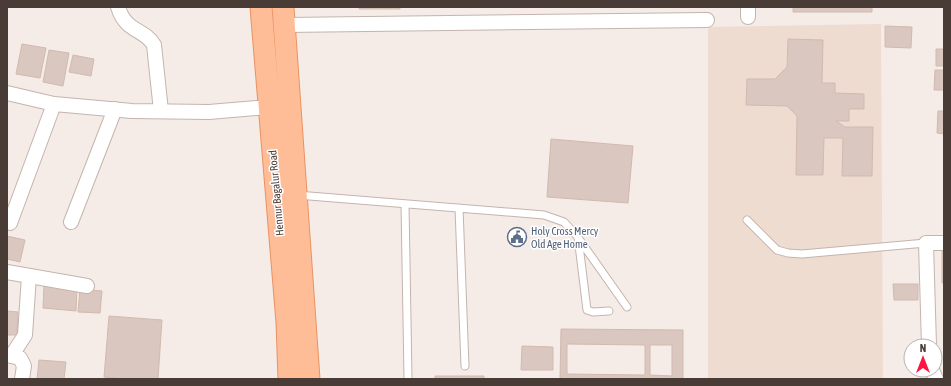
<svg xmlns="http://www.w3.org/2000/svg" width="951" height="386" font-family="'Asap Condensed',sans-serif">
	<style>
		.education { fill: #efdcd1 }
		.building { fill: #dac7c0; stroke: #d2b9af; fill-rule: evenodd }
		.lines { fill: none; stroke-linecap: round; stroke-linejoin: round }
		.lane-casing { stroke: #c4b4ad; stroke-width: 9 }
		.street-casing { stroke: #c4b4ad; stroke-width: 16 }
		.primary-casing { stroke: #ea9261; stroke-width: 23 }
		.lane { stroke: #fff; stroke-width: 7 }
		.street { stroke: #fff; stroke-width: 14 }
		.primary { stroke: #ffbd97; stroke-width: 21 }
		.labels { text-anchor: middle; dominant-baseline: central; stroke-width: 3; stroke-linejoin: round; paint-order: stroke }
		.street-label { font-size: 11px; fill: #493b36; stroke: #fff }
		.service-label { font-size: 11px; fill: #4e5e75; stroke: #fff; text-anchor: start }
	</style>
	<rect width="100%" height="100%" fill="#f5ece8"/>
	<path class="education" d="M881,24L883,379H708V27Z"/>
	<path class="building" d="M359,7H400V9H359Z
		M793,7H872V12H793Z
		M885,26L912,27L911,48L885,47Z
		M788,39L823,40L822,83H835V93L864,94V109H849V121H836L845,127H873L872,176H842L843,138H824L823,175H796L797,116L787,106L746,105L747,79H775L787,67Z
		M22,44L46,48L40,78L16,74Z
		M936,49H944V66H936Z
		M49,50L69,53L63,86L43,82Z
		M73,55L94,59L91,76L69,72Z
		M935,70H944V90H934Z
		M938,111H944V134L937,133Z
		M551,139L633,146L628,203L547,197Z
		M7,236L25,240L20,262L7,259Z
		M942,248H944V283H942Z
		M893,284H918V300H894Z
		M44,285L77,288L76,311L43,308Z
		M80,289L102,291L100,313L78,312Z
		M7,311L18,312L17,335H7Z
		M109,316L162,320L158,379H123L104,377Z
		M561,329L683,330V379H560ZM567,344L645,345V375L567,374ZM650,345H672V376L650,375Z
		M522,346L553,347V370H521Z
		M39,360L66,362L64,379H37Z
		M435,376H484V379H435Z"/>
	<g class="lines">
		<defs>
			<path id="lane" d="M297,195L544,215L564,222L578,237L587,310L593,312L609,311
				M405,204L408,379
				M459,208L465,366
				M747,220L777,250L788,253L802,254L926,243
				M579,239L627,307"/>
			<path id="street" d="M118,7C126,33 144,28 154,45L161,111
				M748,17V7
				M285,25L707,20
				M7,93L54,104L132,111L209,112L269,107
				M71,222L115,109
				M10,223L54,104
				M7,272L87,286
				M929,346L926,243H944
				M7,355L20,358L24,366L22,379
				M12,355L25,335L29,276
				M932,370L936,379"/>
			<path id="primary" d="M261,7L287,322L289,379
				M283,7L309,379"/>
		</defs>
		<use href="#lane" class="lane-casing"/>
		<use href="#street" class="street-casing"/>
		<use href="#primary" class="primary-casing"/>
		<use href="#lane" class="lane"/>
		<use href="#street" class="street"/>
		<use href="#primary" class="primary"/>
	</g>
	<defs>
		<symbol id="civic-ring" viewBox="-11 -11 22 22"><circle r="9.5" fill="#fff" stroke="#5c6f8a" stroke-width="1.5"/><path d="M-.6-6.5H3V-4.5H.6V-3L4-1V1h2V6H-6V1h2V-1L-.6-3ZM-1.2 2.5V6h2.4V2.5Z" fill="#5c6f8a"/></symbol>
	</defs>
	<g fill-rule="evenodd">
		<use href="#civic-ring" x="506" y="226" width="22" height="22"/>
	</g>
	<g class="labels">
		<g class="street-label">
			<text transform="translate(276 193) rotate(-95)">Hennur Bagalur Road</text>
		</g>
		<g class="service-label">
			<text x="531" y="231">Holy Cross Mercy<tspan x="531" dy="13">Old Age Home</tspan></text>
		</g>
	</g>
	<rect width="951" height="386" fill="none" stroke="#493b36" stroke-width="16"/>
	<g transform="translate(923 358)"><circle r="19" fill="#ffffff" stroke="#b6b1af"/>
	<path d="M0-3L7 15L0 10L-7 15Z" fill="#ff1542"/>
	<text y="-6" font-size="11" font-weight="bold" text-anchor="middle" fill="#493b36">N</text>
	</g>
</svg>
